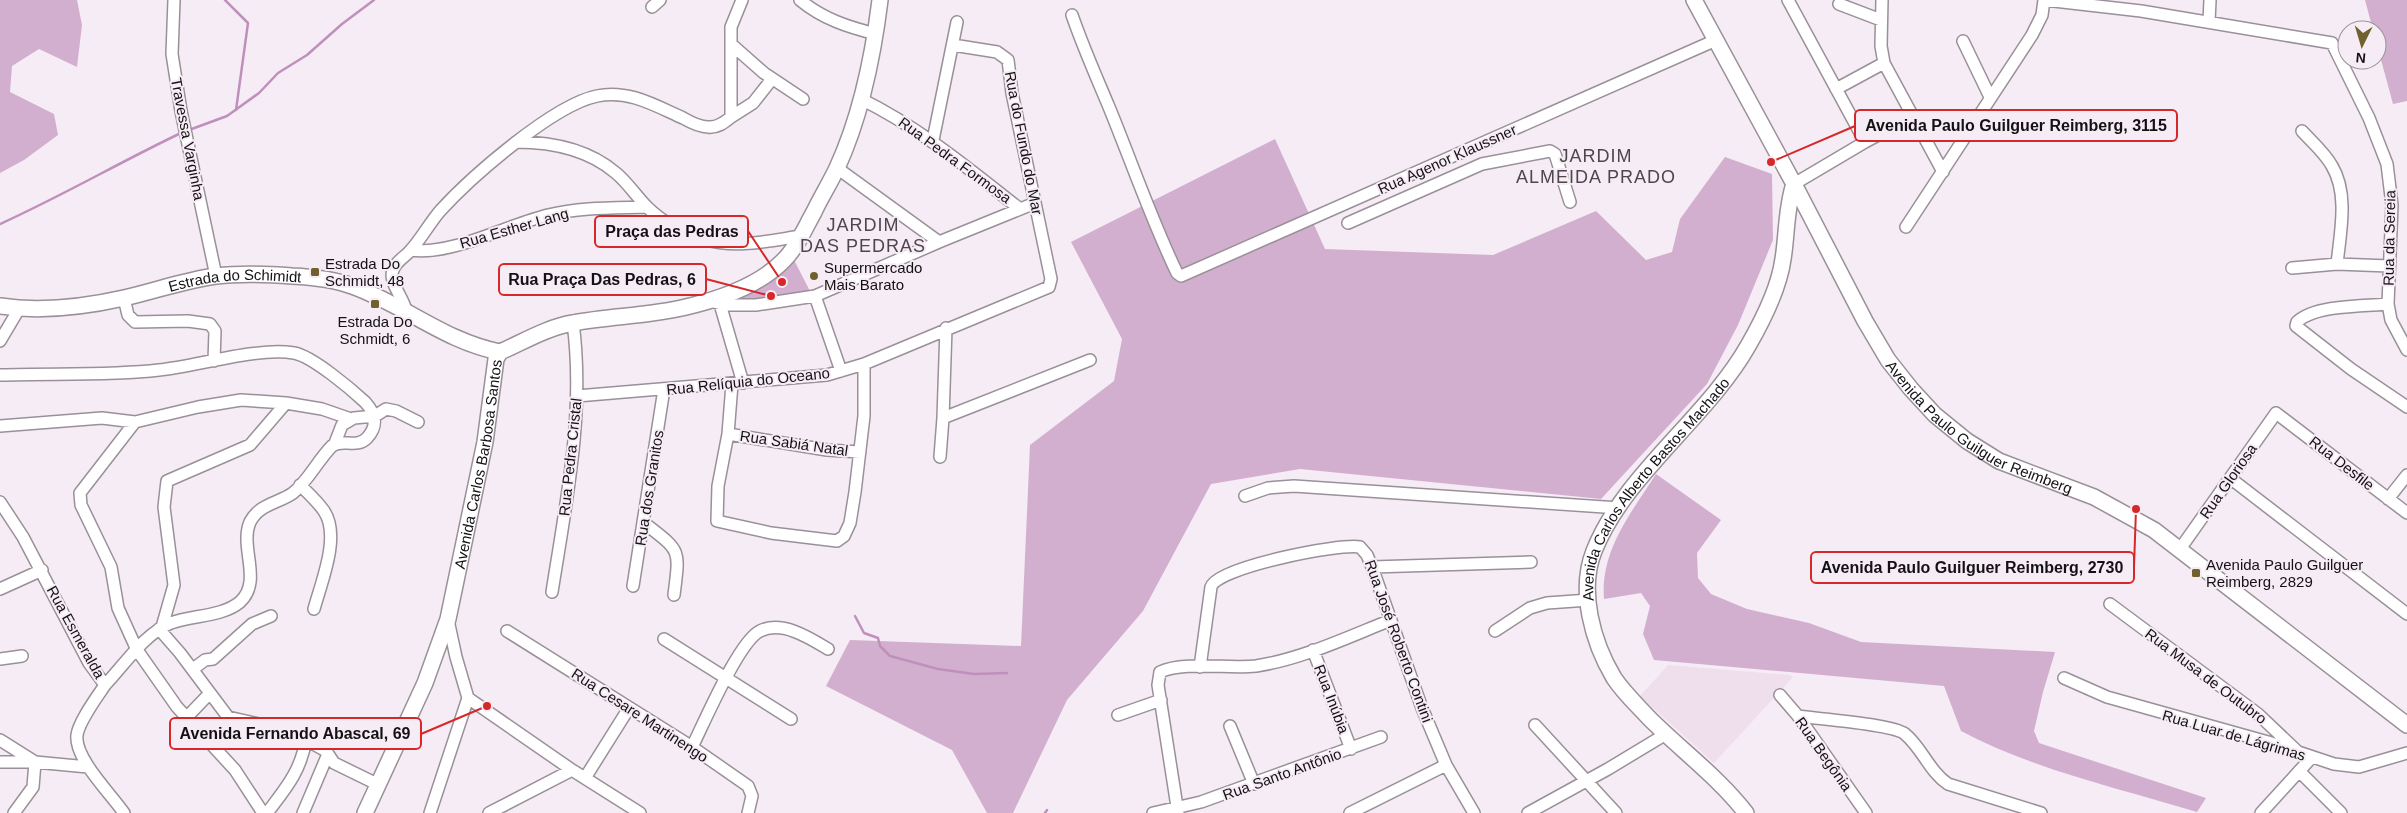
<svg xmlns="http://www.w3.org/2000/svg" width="2407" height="813" font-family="Arial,sans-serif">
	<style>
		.built { fill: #efdfed }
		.green { fill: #d3afcf }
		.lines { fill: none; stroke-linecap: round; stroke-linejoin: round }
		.stream { stroke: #c090bc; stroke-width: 2.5 }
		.street-casing { stroke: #999098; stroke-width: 14 }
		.secondary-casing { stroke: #999098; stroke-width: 18 }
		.street { stroke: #fff; stroke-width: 11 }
		.secondary { stroke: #fff; stroke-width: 15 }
		.poi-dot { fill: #71612f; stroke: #f6ecf5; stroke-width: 2 }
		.labels { text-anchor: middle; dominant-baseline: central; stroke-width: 4; stroke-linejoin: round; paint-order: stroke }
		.street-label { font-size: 15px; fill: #141114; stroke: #f6ecf5 }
		.poi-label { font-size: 15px; fill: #141114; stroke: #f6ecf5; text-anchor: start }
		.quarter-label { font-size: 18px; letter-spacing: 1px; fill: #4e464d; stroke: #f6ecf5 }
		.leader { fill: none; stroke: #d62828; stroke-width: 2 }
		.callout-dot { fill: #d62828; stroke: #f6ecf5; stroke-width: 2 }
		.callout { fill: #f6ecf5; stroke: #d62828; stroke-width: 2 }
		.callout-label { font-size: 16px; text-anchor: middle; font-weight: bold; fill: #141114 }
	</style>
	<rect width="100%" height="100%" fill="#f6ecf5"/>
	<path class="built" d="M1668,665L1790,675L1793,677L1714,763L1640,696Z"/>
	<path class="green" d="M0,0H77L82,25L77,67L39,49L12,66L10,92L54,114L58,135L24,160L0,173Z
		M2365,0H2407V101L2393,104L2377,45V30H2373Z
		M1275,139L1325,249L1493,255L1596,211L1646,260L1672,252L1680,219L1725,157L1772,174L1773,240L1738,325L1707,384L1601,499L1300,469L1211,484L1143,611L1067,700L1013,813H987L952,750L826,686L850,640L1021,646L1030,445L1114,381L1122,339L1071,242Z
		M793,258L812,295L734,304L729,296Z
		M1656,474L1721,520L1697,553L1698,578L1711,594L1747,609L1809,623L1861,642L2055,652L2043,692L2034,731L2039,743L2206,798L2197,812C2118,788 2035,770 1961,731L1944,686L1654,660L1643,634L1650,606L1641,593L1604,599C1600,551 1631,513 1656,474Z"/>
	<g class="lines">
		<path class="stream" d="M225,0L248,23L236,110
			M189,130L227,116L259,93L278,73L307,55L342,24L374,0
			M0,224C62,196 120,162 181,133
			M855,616L864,633L878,638L880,646L890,656L938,669L974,674L1007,673
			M1045,813L1047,810"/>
		<defs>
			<path id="street" d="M174,0L172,54L181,111L216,276
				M800,0C823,19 848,27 876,34
				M1788,0L1865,142
				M1882,0L1881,46L1884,63L1943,172
				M2045,0L2141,11L2332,43L2369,118L2387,164L2392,205L2388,304L2391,320L2407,350
				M1839,4L1881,20
				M652,7L660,0
				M1072,15C1083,47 1096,76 1109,107C1132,163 1151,219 1177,273L1181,276L1716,40
				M2209,22L2210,0
				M1963,41L1990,97
				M731,44L764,73L803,99
				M1836,89L1884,63
				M861,99C920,128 969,169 1020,209
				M731,117L753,103L772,79
				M2302,131C2312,142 2325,153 2332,166C2349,194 2340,234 2337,264
				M933,140L957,22
				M516,142C551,142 588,149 616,173C628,183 636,196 647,207C661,221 683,234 703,239C736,249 768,241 801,236
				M837,168L939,242
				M1794,184L1865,142L1912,117
				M1348,223L1482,164L1550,151L1555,154L1570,202
				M1906,227L2032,35L2042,15L2044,0
				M411,250C451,256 507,225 548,215C581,207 614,208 647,207
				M2292,268L2337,264L2389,266
				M815,296L841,371
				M124,298L128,315L135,322L188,321L210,324L215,331L214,361
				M710,301L725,305H756L815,296L939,242L1035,203
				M720,304L743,383
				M2388,304C2363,306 2315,305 2297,322L2296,326L2351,369L2407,407
				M406,311C404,298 388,282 393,270C396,261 405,257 410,251C421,239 429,224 440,211C471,177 553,105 597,96C628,89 656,106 683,118C690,122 700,127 708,127C717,128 724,123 731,117V27L742,0
				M946,328L943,418L1090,360
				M0,341L19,309
				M0,375C52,373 107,376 159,370C198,366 256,347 294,353C312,356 351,389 365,402C376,414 378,426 367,438C356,449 343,438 332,446C318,460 308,481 293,493C279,503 259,504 250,522C239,547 263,581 240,602C222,617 192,615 171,623C144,634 125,664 105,685
				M732,384L728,434L718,486L717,521L771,533L837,541L844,536L850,523L855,492L864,416V364
				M577,396L827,375L864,364L1049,287L1051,279L1012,93L1008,60L997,52L953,45
				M135,422L80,493L81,505L111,567L118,608L137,650L177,707L235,770L263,813
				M0,426L102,418L135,422L198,407L241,400L286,403L322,409L351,419
				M728,434L827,450L860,452
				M335,443L342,425L354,418L375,416L386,409L396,411L418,422
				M940,457L943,418
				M2230,478L2407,614
				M300,485C308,493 317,501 324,511C341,536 321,583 314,609
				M1245,496L1268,488L1294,486L1619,508
				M2388,499L2407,475
				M0,502L23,537L89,663L105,685C97,697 79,721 77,735C74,758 111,794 124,813
				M643,522C681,552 680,547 674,595
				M2180,549L2276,413L2407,513
				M1372,567L1531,562
				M633,586L664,389
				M0,589L42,570
				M552,592C566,503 585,412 573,323
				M2110,604L2258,714L2297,751
				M448,620L456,657L468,698L572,770L640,813
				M162,627L174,585L164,507L167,481L250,445L286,403
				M159,629L180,653L228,717L290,731L326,751L334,763L379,785
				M507,631L692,747L748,786L752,796L748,813
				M1495,631L1530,608L1547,603L1589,600
				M664,639L791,719
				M1313,650L1351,749
				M0,659L22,656
				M1200,667L1211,587C1215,568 1339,543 1360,547L1367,555L1372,567L1422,708L1446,765
				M193,669L205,660L213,659L252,624L271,616
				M2064,678L2107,697L2268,742L2334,764L2359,767L2407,753
				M1780,695L1798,716L1866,813
				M1118,715L1161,700
				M1798,716C1818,719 1893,724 1905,734C1922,748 1929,771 1948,784L2041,813
				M187,717L210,693
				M1535,725L1616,813
				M1230,726L1254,784
				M0,740L35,762L33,787L14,813
				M692,747C704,723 739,641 760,631C782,620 810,638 828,649
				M0,762H35L88,767
				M2299,771L2341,813
				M585,778L629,708
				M267,813C286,788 301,771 306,739
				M303,813L328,754
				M430,813L468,698
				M489,813L572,770
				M1153,813L1201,802L1381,737
				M1178,813L1158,685L1160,672C1184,661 1228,669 1256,666C1302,659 1348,637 1391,620
				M1350,813L1446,765L1474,813
				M1528,813L1608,769L1666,734
				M2261,813L2312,757"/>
			<g id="secondary">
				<path id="s1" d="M1694,0L1794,184L1865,321L1888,360L1911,389L1935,415L1967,441L1999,461L2094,497L2154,530L2407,725"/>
				<path id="s2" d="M0,306C40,312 84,307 124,298C155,291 185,280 216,276C241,273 267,274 292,276C312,277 333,279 352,286C403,304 446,342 500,352"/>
				<path id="s3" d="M365,813L425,683L448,619L485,442L496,359L500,352C523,342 548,327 573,323C611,316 649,316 686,307C720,299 759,286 784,260C797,247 805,228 814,212C821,197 830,183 837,168C861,116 873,57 880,0"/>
				<path id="s4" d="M1746,813C1718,777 1681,750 1649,718C1637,705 1624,693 1614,678C1593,643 1578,591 1594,551C1624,475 1707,418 1748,346C1763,320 1779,289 1783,259C1787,235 1786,207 1794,184"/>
			</g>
		</defs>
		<use href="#street" class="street-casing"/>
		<use href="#secondary" class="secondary-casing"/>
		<use href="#street" class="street"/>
		<use href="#secondary" class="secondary"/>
	</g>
	<g class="poi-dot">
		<rect x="310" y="267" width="10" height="10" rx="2.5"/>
		<circle cx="814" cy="276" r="5"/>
		<rect x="370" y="299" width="10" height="10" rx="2.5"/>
		<rect x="2191" y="568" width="10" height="10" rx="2.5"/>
	</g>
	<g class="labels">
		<g class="street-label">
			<text transform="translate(188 139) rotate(79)">Travessa Varginha</text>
			<text transform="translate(1024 143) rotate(79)">Rua do Fundo do Mar</text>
			<text transform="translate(1447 159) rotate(-24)">Rua Agenor Klaussner</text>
			<text transform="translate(955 160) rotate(36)">Rua Pedra Formosa</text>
			<text transform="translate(514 228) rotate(-16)">Rua Esther Lang</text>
			<text transform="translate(2389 238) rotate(-89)">Rua da Sereia</text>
			<text stroke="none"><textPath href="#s2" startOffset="238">Estrada do Schimidt</textPath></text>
			<text transform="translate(748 381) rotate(-6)">Rua Relíquia do Oceano</text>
			<text stroke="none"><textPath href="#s1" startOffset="525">Avenida Paulo Guilguer Reimberg</textPath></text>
			<text transform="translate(794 443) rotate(8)">Rua Sabiá Natal</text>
			<text transform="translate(570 457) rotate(-84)">Rua Pedra Cristal</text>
			<text transform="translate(2342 463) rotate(38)">Rua Desfile</text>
			<text stroke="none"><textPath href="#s3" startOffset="369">Avenida Carlos Barbosa Santos</textPath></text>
			<text transform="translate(2228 481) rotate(-55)">Rua Gloriosa</text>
			<text transform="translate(649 488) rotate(-81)">Rua dos Granitos</text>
			<text stroke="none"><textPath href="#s4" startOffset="405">Avenida Carlos Alberto Bastos Machado</textPath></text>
			<text transform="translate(76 632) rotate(61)">Rua Esmeralda</text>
			<text transform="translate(1399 641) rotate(70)">Rua José Roberto Contini</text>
			<text transform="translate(2206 676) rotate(37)">Rua Musa de Outubro</text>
			<text transform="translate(1332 699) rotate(69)">Rua Inúbia</text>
			<text transform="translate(640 715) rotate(33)">Rua Cesare Martinengo</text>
			<text transform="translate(2234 735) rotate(16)">Rua Luar de Lágrimas</text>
			<text transform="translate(1824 754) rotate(55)">Rua Begônia</text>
			<text transform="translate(1282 774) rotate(-20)">Rua Santo Antônio</text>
		</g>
		<g class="poi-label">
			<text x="325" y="263">Estrada Do<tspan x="325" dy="17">Schmidt, 48</tspan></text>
			<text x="824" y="267">Supermercado<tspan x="824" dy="17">Mais Barato</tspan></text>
			<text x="375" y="321" text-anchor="middle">Estrada Do<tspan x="375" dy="17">Schmidt, 6</tspan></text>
			<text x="2206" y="564">Avenida Paulo Guilguer<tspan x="2206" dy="17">Reimberg, 2829</tspan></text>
		</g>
		<g class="quarter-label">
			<text x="1596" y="156">JARDIM<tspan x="1596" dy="21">ALMEIDA PRADO</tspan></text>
			<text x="863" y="225">JARDIM<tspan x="863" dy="21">DAS PEDRAS</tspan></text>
		</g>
	</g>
	<path class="leader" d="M1771 162L1855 126M782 282L748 231M771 296L706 279M2136 509L2134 567M487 706L421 734"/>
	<g class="callout-dot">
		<circle cx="1771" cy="162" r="5"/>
		<circle cx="782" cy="282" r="5"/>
		<circle cx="771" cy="296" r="5"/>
		<circle cx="2136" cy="509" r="5"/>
		<circle cx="487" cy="706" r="5"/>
	</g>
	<g class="callout">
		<rect x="1855" y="110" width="322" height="31" rx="5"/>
		<rect x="595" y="216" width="153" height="31" rx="5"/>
		<rect x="499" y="264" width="207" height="31" rx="5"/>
		<rect x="1811" y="552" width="323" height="31" rx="5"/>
		<rect x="170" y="718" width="251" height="31" rx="5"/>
	</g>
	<g class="callout-label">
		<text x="2016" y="131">Avenida Paulo Guilguer Reimberg, 3115</text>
		<text x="672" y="237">Praça das Pedras</text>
		<text x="602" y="285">Rua Praça Das Pedras, 6</text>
		<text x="1972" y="573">Avenida Paulo Guilguer Reimberg, 2730</text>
		<text x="295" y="739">Avenida Fernando Abascal, 69</text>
	</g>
	<g transform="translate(2362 45) rotate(185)"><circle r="24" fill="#f6ecf5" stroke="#9c949b"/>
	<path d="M0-4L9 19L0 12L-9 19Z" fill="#71612f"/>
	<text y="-8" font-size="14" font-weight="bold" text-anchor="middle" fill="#141114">N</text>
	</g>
</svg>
